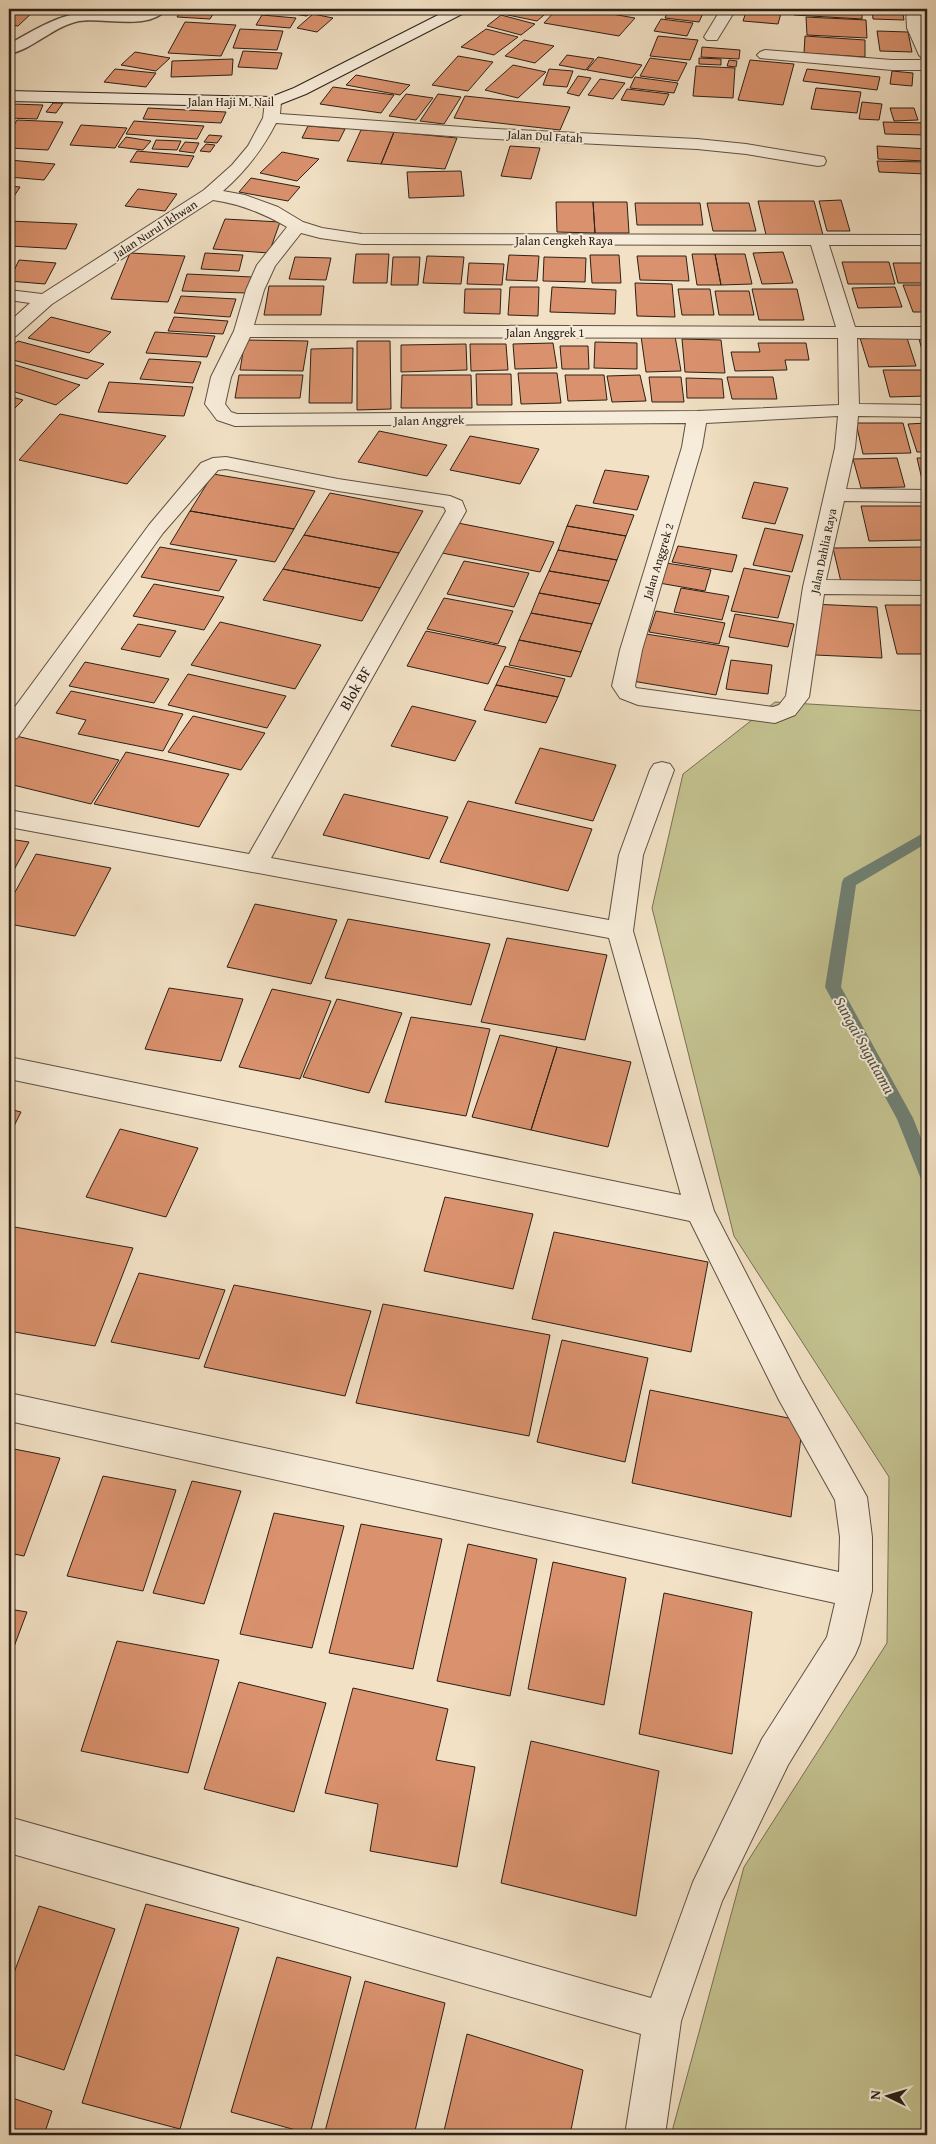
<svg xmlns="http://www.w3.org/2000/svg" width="936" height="2144" font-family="'Gentium Book Plus',serif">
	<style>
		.green { fill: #c3c18f; stroke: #787054 }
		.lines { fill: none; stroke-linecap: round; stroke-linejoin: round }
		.stream { fill: #6f7f72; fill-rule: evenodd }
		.building { fill: #da926e; stroke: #2c2018 }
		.service-casing { stroke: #5e5043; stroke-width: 3 }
		.minor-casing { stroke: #5e5043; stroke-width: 2 }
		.secondary-casing { stroke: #2c2018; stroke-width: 2 }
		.service { fill: #f7ecd9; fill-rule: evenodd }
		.minor { fill: #f7ecd9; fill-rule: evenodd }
		.secondary { fill: #f7ecd9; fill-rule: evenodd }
		.labels { text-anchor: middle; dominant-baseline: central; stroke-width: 4; stroke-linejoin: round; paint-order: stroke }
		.far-street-label { font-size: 12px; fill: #2c2018; stroke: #f7ecd9 }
		.street-label { font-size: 15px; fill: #2c2018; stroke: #f7ecd9 }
		.water-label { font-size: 16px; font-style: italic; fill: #4e4f45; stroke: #f7ecd9 }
	</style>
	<rect width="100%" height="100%" fill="#f2e1c5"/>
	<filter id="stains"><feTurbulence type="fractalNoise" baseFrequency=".004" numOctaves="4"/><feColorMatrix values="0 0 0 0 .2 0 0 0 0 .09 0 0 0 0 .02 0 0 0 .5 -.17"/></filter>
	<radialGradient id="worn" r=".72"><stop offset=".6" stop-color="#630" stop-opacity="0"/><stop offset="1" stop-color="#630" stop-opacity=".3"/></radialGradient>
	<path class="green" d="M775,702L927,711V2135H671L744,1867L887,1643L889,1477L734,1236L652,908L683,774Z"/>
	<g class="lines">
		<path class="stream" d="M927,831V843L856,885L841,987L913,1118L927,1153V1181L921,1179L897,1119L825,987L842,882L844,878Z"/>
	</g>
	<path class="building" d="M9,9H36L18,26L9,25Z
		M182,9H216L210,19L177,17Z
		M258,9H314L307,16Z
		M502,9H551L537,21L498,13Z
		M557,9H583L635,18L619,36L544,23Z
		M669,9H705L699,22L665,18Z
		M747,9H767L782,10L778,24L743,21Z
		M795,9H862V19L794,15Z
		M872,9H902L904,20L873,19Z
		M313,14L333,18L317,32L297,28Z
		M262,15L296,18L290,28L256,25Z
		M501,15L535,24L521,35L487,26Z
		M806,17L866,20L867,38L807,35Z
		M661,19L693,23L687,36L654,31Z
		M185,22L236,25L221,56L168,53Z
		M240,29L283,31L277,50L233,48Z
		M486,29L518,37L494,55L461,47Z
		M877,31L908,32L912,52L880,51Z
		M658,36L698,40L690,60L650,56Z
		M805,36L865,40V57L804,53Z
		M524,40L554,46L535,63L505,56Z
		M702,47L740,50L739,59L701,57Z
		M243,51L282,53L277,69L238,67Z
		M135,52L170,58L156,71L121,65Z
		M567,55L594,59L586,70L559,65Z
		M458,56L493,62L468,91L432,85Z
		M598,57L642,65L632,78L587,70Z
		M650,58L687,63L678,81L640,76Z
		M699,58L721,59V65L699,64Z
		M233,59L232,75L171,77L172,61Z
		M729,60L737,61L736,67L727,66Z
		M750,60L794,64L783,105L738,100Z
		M513,65L546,72L518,98L485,90Z
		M696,66L735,68L733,98L693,96Z
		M115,69L156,73L146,87L104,82Z
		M549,69L573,71L567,87L543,85Z
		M807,69L880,77L877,90L803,81Z
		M892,71L913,73L912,86L890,84Z
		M356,75L410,85L400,95L346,85Z
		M578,76L591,78L579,96L567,93Z
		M635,77L678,83L674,93L630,88Z
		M600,79L625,83L613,99L588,95Z
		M333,87L394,95L381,113L320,104Z
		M816,88L861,92L857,113L811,109Z
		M627,89L669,94L664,105L621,100Z
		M406,94L433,98L416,120L389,116Z
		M438,94L461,97L444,124L420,121Z
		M465,96L570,107L560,130L454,118Z
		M862,102L882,104L879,120L859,119Z
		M53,103H63L56,113L46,112Z
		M12,104L43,105L37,119L9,118V110Z
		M148,108L226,112L221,123L143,119Z
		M890,108H914L918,120L894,121Z
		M17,120L63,122L48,150L9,148V134Z
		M134,121L204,126L197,139L126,134Z
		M883,122L927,123V135L885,134Z
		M81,125L127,128L115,148L70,145Z
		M308,126L345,129L339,141L302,138Z
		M361,130L394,132L381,164L347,161Z
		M394,132L457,138L445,169L381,164Z
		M209,135L222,136L217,143L204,142Z
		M126,137L151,141L143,150L118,147Z
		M156,140L181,141L177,150L152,149Z
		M185,142L199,143L194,153L179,151Z
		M206,144L215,145L210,152L200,151Z
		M510,146L540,148L531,179L501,176Z
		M877,146L927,149V161L878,159Z
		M137,151L194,156L188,167L130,162Z
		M282,152L319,159L297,181L260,173Z
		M9,160L55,164L44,180L9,177Z
		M877,161L926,162L927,174L879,172Z
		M461,171L464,196L409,198L407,172Z
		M251,178L300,187L288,201L239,192Z
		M9,186L20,187L9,204Z
		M138,189L177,194L165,211L125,206Z
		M841,200L850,231H827L819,201Z
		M758,201H814L823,235H766Z
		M556,202H593L595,233L557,232Z
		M593,202H627L629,233H595Z
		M635,203H700L703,225H637Z
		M707,203H749L756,231H713Z
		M225,219L280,222L269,253L213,249Z
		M9,221L77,224L66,249L9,246Z
		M783,252L793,283L762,284L753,253Z
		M130,253L185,256L168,302L111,299Z
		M205,253L243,255L239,271L201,269Z
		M356,254H389L387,283H353Z
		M692,254H715L721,285H697Z
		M715,254H745L752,284L721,285Z
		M509,255L539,256L537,281L506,280Z
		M590,255H619L621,283H592Z
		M427,256L464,257L461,284L423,283Z
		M637,256H686L689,281L640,280Z
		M295,257L331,258L326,280L289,279Z
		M393,257H420L418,285H391Z
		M544,257L586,258L585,282L543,281Z
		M19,260L56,263L45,284L9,281Z
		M842,262H889L895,284H848Z
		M469,263L504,264L502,285L467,284Z
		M893,263H927V283H898Z
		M187,274L252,277L247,293L182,291Z
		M635,283L672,284L675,317L637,316Z
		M903,285H927V312H913Z
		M269,286H324L321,315H264Z
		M510,287H539L538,316L508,315Z
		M552,287L616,290L615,314L550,312Z
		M895,287L902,307L858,308L852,288Z
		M465,289H501L500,314L464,313Z
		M678,289H710L714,315H682Z
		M752,289H797L804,320H759Z
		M715,291H749L754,315H719Z
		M181,296L236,299L230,317L174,313Z
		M51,317L111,332L89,353L28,338Z
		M174,317L228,321L223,334L168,331Z
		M155,332L215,336L207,357L146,353Z
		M641,336H675L681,371L646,372Z
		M860,338H907L916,366L869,367Z
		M682,339L721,340L725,373L685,372Z
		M919,339H927V364H926Z
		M245,340L308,341L303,371L240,370Z
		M18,341L104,364L87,379L9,359V349Z
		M357,341H390L391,409L357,410Z
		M595,342L637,343V369L594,368Z
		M553,343L557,368L515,369L513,344Z
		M758,343H806L809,360H785L787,370L735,371L731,352H760Z
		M466,344L467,370L401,372V345Z
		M470,344H506L508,370L471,371Z
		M560,346H588L589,369H562Z
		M353,348L352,403H309L311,349Z
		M149,359L201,362L193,383L140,379Z
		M9,363L80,385L56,405L9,390Z
		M883,370H922L927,388V396L890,397Z
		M518,373H557L561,403L521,404Z
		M476,374H511L512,405H477Z
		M239,375H303L300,398H235Z
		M402,375H471L472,408H401Z
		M565,375H604L607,400L568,401Z
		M640,375L646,401L612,402L607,376Z
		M649,377H681L684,402H652Z
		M727,377H773L777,399H732Z
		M686,378L722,379L724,398H687Z
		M109,382L193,387L184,416L98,412Z
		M9,396L23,400L9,414Z
		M60,414L166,436L127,484L19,460Z
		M856,423H903L911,453L863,454Z
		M927,423V452H917L908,424Z
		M379,431L447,445L427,476L358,462Z
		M470,436L539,449L520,484L450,470Z
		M897,458L905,487L861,488L853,459Z
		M917,458H927V488H924Z
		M605,470L649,476L637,510L593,503Z
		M213,474L315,491L294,529L190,511Z
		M754,482L788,488L775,524L742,518Z
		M330,493L423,511L399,553L304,535Z
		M576,505L634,515L626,536L567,526Z
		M861,506H922L927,527V540L869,541Z
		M190,511L294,529L275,562L170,544Z
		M458,523L554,542L540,572L442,553Z
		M567,526L626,536L617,560L558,550Z
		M765,528L803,535L792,572L753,565Z
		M304,535L399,553L380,588L283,569Z
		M678,546L737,555L732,572L672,562Z
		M160,547L237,560L219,591L141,577Z
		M927,547V581L841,582L833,548Z
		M558,550L617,560L609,581L549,571Z
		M464,561L529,573L514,607L447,594Z
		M666,563L711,570L705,591L659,583Z
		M744,568L790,576L778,618L731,611Z
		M283,569L380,588L362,621L263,600Z
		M549,571L609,581L600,604L539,593Z
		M154,584L224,597L204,630L133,616Z
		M681,588L729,596L722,620L674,612Z
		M539,593L600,604L592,624L531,613Z
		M444,598L513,611L498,644L427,629Z
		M812,604L877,607L882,658L815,655Z
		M885,605H927V654H897Z
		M656,611L725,623L719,644L649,632Z
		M531,613L592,624L581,652L519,640Z
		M735,614L794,624L788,647L729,637Z
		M220,622L321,645L295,689L191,665Z
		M138,624L176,631L160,657L121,649Z
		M426,631L506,647L488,684L407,666Z
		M646,634L729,647L716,695L632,681Z
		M519,640L581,652L571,677L509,665Z
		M731,660L772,665L768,694L726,689Z
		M85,662L169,679L154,703L69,686Z
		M505,666L565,679L558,697L496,685Z
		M188,674L286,696L267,728L168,705Z
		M496,685L558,697L546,723L484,710Z
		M71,691L183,714L163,751L78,734L86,720L56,713Z
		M412,706L476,721L455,761L391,746Z
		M193,716L265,733L241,770L168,752Z
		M16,736L119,760L91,804L9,784V746Z
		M540,748L616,765L593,821L515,803Z
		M126,752L229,774L199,827L94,804Z
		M344,794L448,817L429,859L323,835Z
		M468,801L592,829L568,891L440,862Z
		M9,839L29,842L9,879Z
		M36,854L111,868L75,936L9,924V903Z
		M255,904L337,920L311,984L227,967Z
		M348,919L490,944L471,1005L325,978Z
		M507,938L607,955L585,1040L481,1022Z
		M169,988L243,999L221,1061L145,1049Z
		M272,989L331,1001L300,1079L239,1067Z
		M337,999L402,1013L369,1093L303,1077Z
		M411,1017L490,1029L466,1116L385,1102Z
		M500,1035L557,1047L531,1130L472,1117Z
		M557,1047L631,1062L608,1147L531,1130Z
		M9,1109L21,1112L9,1136Z
		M120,1129L198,1148L166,1217L86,1197Z
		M445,1197L533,1214L513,1289L424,1271Z
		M9,1226L133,1248L95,1346L9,1331Z
		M554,1232L708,1262L691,1352L532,1319Z
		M139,1273L225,1290L199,1359L111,1342Z
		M234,1285L371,1311L345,1396L204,1367Z
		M383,1304L550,1335L529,1436L356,1403Z
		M562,1340L648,1358L625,1462L537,1442Z
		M650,1390L803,1421L791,1517L632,1483Z
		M9,1448L60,1458L24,1556L9,1553Z
		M103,1476L176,1490L143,1591L67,1576Z
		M192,1481L241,1491L204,1604L153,1593Z
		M274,1513L344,1526L312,1648L240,1634Z
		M361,1524L442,1539L413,1669L329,1653Z
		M468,1544L537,1559L510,1696L437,1681Z
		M553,1562L626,1578L604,1705L528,1689Z
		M664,1593L752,1612L732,1754L639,1734Z
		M9,1609L27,1612L9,1660Z
		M117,1641L219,1660L188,1773L81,1751Z
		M239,1682L326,1703L294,1812L204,1789Z
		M353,1688L448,1709L436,1760L475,1767L457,1867L370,1851L378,1804L325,1793Z
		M531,1741L659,1771L636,1916L501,1883Z
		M146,1904L239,1928L180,2129L82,2103Z
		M39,1906L115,1929L64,2070L9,2053V1986Z
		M277,1957L351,1977L310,2134L231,2112Z
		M365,1981L445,2003L414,2135H324Z
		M467,2034L583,2070L570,2135H443Z
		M9,2097L52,2111L44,2135H9Z"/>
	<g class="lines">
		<defs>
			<path id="service" d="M149,9H166C150,31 103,17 79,21C54,26 33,49 9,54V44C31,32 54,17 80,13C101,9 129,20 149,9Z"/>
			<path id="minor" d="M721,9H736L717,40H707L704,37Z
				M906,9H921L923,28L927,38V60L922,58L919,55L907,28Z
				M765,50L892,60H927V70H892L760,58L757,55L760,52Z
				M273,97L279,99L281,102L280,114L477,128L697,139L746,144L824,157L826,161L824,165L818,166L746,154L697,149L477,138L276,123C262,150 246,171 223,191L245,195L278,207L303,222L322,228L362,234L927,235V245H829L855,327H927V339L857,338L859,404L927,405V417L858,416L855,448L846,489L927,490V502L844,501L826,580L927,581V595L824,594L809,697L795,715L775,723L638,705L620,698L612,686L620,650L682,447L686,423L235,426L217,420L205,404L211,377L234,331L246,290L257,265L287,227C263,213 240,204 213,200L52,304L16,336L9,338V322L30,303L9,300V290L42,294L204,190L232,165L248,146L263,118L265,102L267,99ZM301,233L320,238L362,244L811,245L836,327L254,325L264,290L275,266ZM250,337L838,338L839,405L697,411L237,414L231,412L225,404L231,377ZM838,416L835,448L803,587L786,696L779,705L773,707L636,688L635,686L642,650L702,447L706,423Z
				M226,457L338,479L450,496L462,501L466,511L271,858L609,920L619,855L650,770L654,764L662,762L670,764L674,770L643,855L633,931L714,1211L801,1380L867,1497L872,1537V1591L860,1643L855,1655L788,1765L722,1901L681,2021L665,2135H625L641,2034L9,1853V1817L651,1998L693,1882L762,1739L827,1637L835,1603L9,1421V1393L839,1572L840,1537L835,1500L779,1400L690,1221L9,1079V1057L681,1195L609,938L9,827V810L249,854L446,511L444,507L338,491L226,469L218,470L163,533L17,738L9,740V715L149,525L201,463L213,458Z"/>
			<path id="secondary" d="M450,9H469L466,12L306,94L273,107L9,101V91L271,97L294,88Z"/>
		</defs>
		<use href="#service" class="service-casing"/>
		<use href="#minor" class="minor-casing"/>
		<use href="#secondary" class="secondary-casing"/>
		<use href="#service" class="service"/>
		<use href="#minor" class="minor"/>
		<use href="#secondary" class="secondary"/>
	</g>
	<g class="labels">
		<g class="far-street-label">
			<text x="231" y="101">Jalan Haji M. Nail</text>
			<text transform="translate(545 136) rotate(3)">Jalan Dul Fatah</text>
			<text transform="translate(155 229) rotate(-33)">Jalan Nurul Ikhwan</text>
			<text x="564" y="240">Jalan Cengkeh Raya</text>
			<text x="545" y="332">Jalan Anggrek 1</text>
			<text transform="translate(429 420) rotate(-1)">Jalan Anggrek</text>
			<text transform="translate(823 551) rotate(-78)">Jalan Dahlia Raya</text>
			<text transform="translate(658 561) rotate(-73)">Jalan Anggrek 2</text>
		</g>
		<g class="street-label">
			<text transform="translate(355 688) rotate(-60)">Blok BF</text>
		</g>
		<g class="water-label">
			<text transform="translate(865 1045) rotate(61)">Sungai Sugutamu</text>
		</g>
	</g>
	<rect width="936" height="2144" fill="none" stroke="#f2e1c5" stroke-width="30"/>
	<rect x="10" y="10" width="916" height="2124" fill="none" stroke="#2c2018" stroke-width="2.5"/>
	<rect x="15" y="15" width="906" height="2114" fill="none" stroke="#2c2018"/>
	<g transform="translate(888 2096) rotate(275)" stroke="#f7ecd9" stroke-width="4" paint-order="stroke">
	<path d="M0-4L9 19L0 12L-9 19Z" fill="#2c2018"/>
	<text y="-8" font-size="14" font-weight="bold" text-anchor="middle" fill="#2c2018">N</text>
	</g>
	<rect width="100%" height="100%" filter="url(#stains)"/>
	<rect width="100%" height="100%" fill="url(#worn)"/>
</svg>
